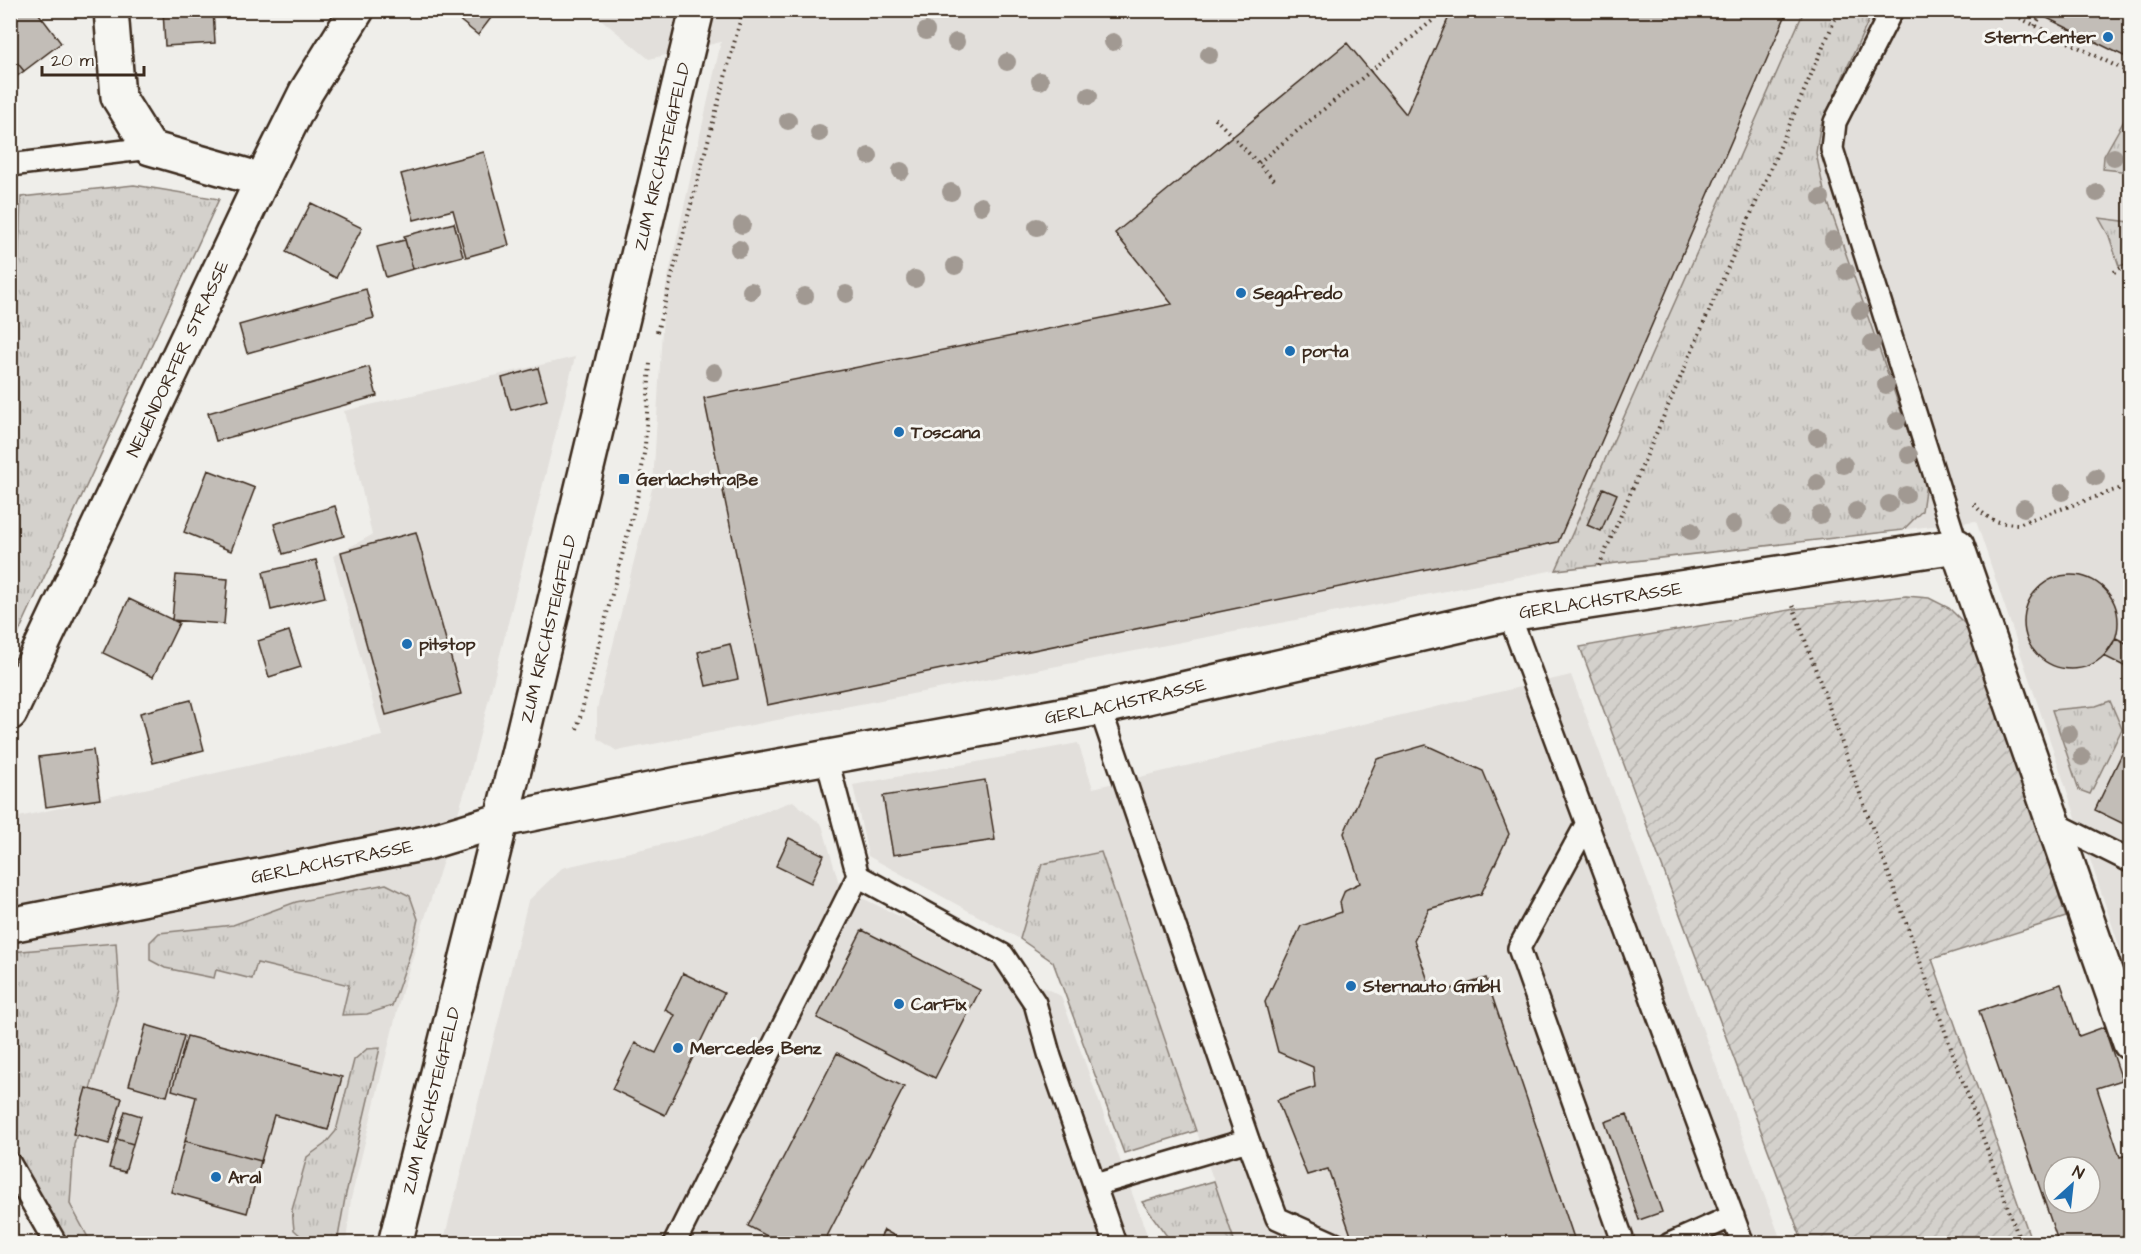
<svg xmlns="http://www.w3.org/2000/svg" width="2141" height="1254" font-family="'Architects Daughter',sans-serif">
	<style>
		.built { fill: #e2dfdb }
		.grass { fill: url(#grass-tufts); stroke: #887e75; stroke-width: 1.5 }
		.garden { fill: url(#garden-furrows); stroke: #887e75; stroke-width: 1.5 }
		.building { fill: #c2bdb7; stroke: #3b2a1e; stroke-width: 1.5; fill-rule: evenodd }
		.lines { fill: none; stroke-linecap: round; stroke-linejoin: round }
		.service-casing { stroke: #3b2a1e; stroke-width: 26 }
		.minor-casing { stroke: #3b2a1e; stroke-width: 38 }
		.tertiary-casing { stroke: #3b2a1e; stroke-width: 38 }
		.path { stroke: #3b2a1e; stroke-width: 4; stroke-dasharray: 1.5 4.5; stroke-linecap: butt }
		.service { stroke: #f6f6f2; stroke-width: 21 }
		.minor { stroke: #f6f6f2; stroke-width: 33 }
		.tertiary { stroke: #f6f6f2; stroke-width: 33 }
		.tree { fill: #a19992 }
		.poi-dot { fill: #1f6fb2; stroke: #f6f6f2; stroke-width: 2 }
		.labels { text-anchor: middle; dominant-baseline: central; stroke-width: 6; stroke-linejoin: round; paint-order: stroke }
		.poi-label { font-size: 18px; font-weight: bold; fill: #3b2a1e; stroke: #f6f6f2; text-anchor: start }
		.street-label { font-size: 18px; fill: #3b2a1e; stroke: #f6f6f2 }
	</style>
	<defs>
		<pattern id="grass-tufts" width="24" height="20" patternUnits="userSpaceOnUse" patternTransform="scale(1.5)"><rect width="24" height="20" fill="#d4d1cc"/><path d="M3 7l-1-3M5 7V3M7 7l1-3M15 17l-1-3M17 17v-4M19 17l1-3" fill="none" stroke="#b7b4af"/></pattern>
		<pattern id="garden-furrows" width="10" height="10" patternUnits="userSpaceOnUse" patternTransform="scale(1.5)"><rect width="10" height="10" fill="#d4d1cc"/><path d="M-1 1l2-2M0 10L10 0M9 11l2-2" fill="none" stroke="#b7b4af"/></pattern>
	</defs>
	<rect width="100%" height="100%" fill="#efeeea"/>
	<filter id="ink" filterUnits="userSpaceOnUse"><feTurbulence type="fractalNoise" baseFrequency=".0167" numOctaves="2"/><feDisplacementMap in="SourceGraphic" scale="12" xChannelSelector="R" yChannelSelector="G"/><feConvolveMatrix kernelMatrix="1 2 1 2 8 2 1 2 1" color-interpolation-filters="sRGB"/></filter>
	<g filter="url(#ink)">
		<path class="built" d="M591,11H2130V978L1976,521L1555,570L617,751L597,738V709L653,485L664,296L721,42L649,59Z
			M575,357L469,778L402,991L351,1199L346,1243H74L11,1134L10,819L382,736L333,556L372,535L344,411Z
			M1571,675L1782,1243H1235L1101,852L1042,864L1020,939L868,856L853,785L1078,743L1093,788Z
			M793,801L822,825L840,887L1061,996L1150,1243L443,1244L528,901L562,868L702,835Z"/>
		<path class="grass" d="M1804,11H1873L1820,127L1816,153L1824,191L1926,483L1922,511L1903,530L1556,570Z
			M2130,110V172L2103,169L2104,156Z
			M134,185L219,199L11,649V463L21,197Z
			M2099,218L2130,222V263L2119,266L2109,236Z
			M2110,701L2122,729L2090,794L2079,790L2052,710L2096,706Z
			M1101,852L1196,1131L1124,1153L1053,962L1020,939L1042,864Z
			M386,884L410,896L418,919L410,954L392,1006L367,1014L342,1015L349,985L257,963L252,979L216,970L214,978L165,968L150,960V942L159,933L233,925L296,902Z
			M116,943L119,990L74,1144L70,1204L91,1243H68L11,1146L10,952Z
			M380,1048L345,1198L337,1243H309L294,1230L292,1210L307,1157L325,1144L336,1131L354,1060L367,1049Z
			M1214,1181L1235,1243H1172L1142,1202Z"/>
		<path class="garden" d="M1906,596L1929,598L1949,608L1967,626L1989,680L2066,917L1932,959L2032,1243H1803L1580,647L1795,609Z"/>
		<path class="building" d="M17,10H36L61,43L24,71L10,54V15Z
			M163,10H213L215,43L165,46Z
			M447,10H497L478,35Z
			M1452,10H1788L1558,542L767,705L704,398L1172,304L1115,233L1347,43L1406,114Z
			M2032,10H2130V59L2041,15Z
			M10,54L24,71L10,81Z
			M484,152L509,245L466,257L453,210L414,220L401,174Z
			M311,203L362,228L336,278L286,252Z
			M454,223L463,256L413,269L404,236Z
			M405,240L413,269L386,277L377,247Z
			M366,289L374,318L247,353L239,325Z
			M369,367L377,396L216,441L208,413Z
			M538,368L547,400L511,410L502,378Z
			M208,470L255,488L231,551L184,532Z
			M1603,488L1617,494L1601,531L1587,525Z
			M335,506L344,536L283,554L274,524Z
			M416,532L461,694L386,715L341,552Z
			M316,560L325,597L271,610L263,572Z
			M176,575L228,579L224,624L172,620Z
			M2024 622a47 47 0 1 1 94 0a47 47 0 1 1-94 0Z
			M129,599L179,623L153,677L103,653Z
			M289,631L301,667L269,677L258,641Z
			M2116,638L2130,645V669L2104,656Z
			M730,644L738,679L706,686L698,652Z
			M191,700L204,750L153,763L140,713Z
			M2130,737V827L2095,810Z
			M1426,745L1483,771L1509,834L1481,894L1429,909L1414,940L1433,995L1486,978L1576,1244H1354L1328,1169L1307,1175L1277,1100L1315,1087L1313,1067L1278,1052L1265,1002L1301,926L1342,912L1340,902L1345,890L1360,883L1344,833L1377,759Z
			M93,750L100,799L46,807L39,757Z
			M985,780L995,840L893,855L883,796Z
			M789,838L824,855L811,883L776,866Z
			M862,930L980,990L935,1078L817,1018Z
			M683,973L724,993L665,1115L612,1089L635,1043L656,1053L675,1015L665,1010Z
			M2061,984L2079,1036L2104,1027L2122,1080L2097,1088L2120,1157L2130,1154V1244H2059L1979,1011ZM2054,1167H2090V1203H2054Z
			M146,1025L184,1036L167,1096L129,1085Z
			M187,1036L342,1077L328,1130L274,1115L261,1161L185,1141L196,1097L172,1090Z
			M837,1053L904,1087L823,1244H782L748,1226Z
			M86,1088L122,1098L109,1144L73,1134Z
			M125,1111L141,1116L133,1144L117,1139Z
			M1627,1114L1662,1212L1639,1220L1605,1122Z
			M117,1139L133,1144L125,1172L109,1168Z
			M185,1141L261,1161L247,1213L171,1192Z
			M884,1230L909,1244H877Z"/>
		<g class="lines">
			<defs>
				<path id="service" d="M1892,10L1835,122L1832,149L1957,546
					M10,165L150,148
					M1509,614L1743,1244
					M1100,708L1248,1140L1277,1218L1335,1244
					M2054,823L2130,861
					M1586,825L1519,948L1624,1244
					M858,876L1003,955L1035,1003L1050,1057L1115,1244
					M10,1164L56,1244
					M1095,1185L1248,1140
					M674,1244L858,876L826,756
					M1670,1244L1733,1216"/>
				<g id="minor">
					<path d="M111,10L118,97L150,148L262,180"/>
					<path id="s1" d="M10,713L262,180L306,92L357,10"/>
					<path id="s2" d="M10,925L426,843L502,820L679,784L1100,708L1509,614L1957,546L2130,1043"/>
				</g>
				<g id="tertiary">
					<path id="s3" d="M395,1244L519,750L697,10"/>
				</g>
			</defs>
			<use href="#service" class="service-casing"/>
			<use href="#minor" class="minor-casing"/>
			<use href="#tertiary" class="tertiary-casing"/>
			<path class="path" d="M2004,10L2130,73
				M2035,26L2041,15
				M1215,118L1258,163
				M1274,180L1258,163L1432,21L1437,10
				M2114,272L2130,263
				M657,332L743,10
				M1974,504C1989,521 1996,523 2018,524L2130,485
				M1599,566L1839,10
				M1793,606L2021,1244
				M577,729L639,490L645,446L650,363"/>
			<use href="#service" class="service"/>
			<use href="#minor" class="minor"/>
			<use href="#tertiary" class="tertiary"/>
		</g>
		<g class="tree">
			<circle cx="926" cy="31" r="9"/>
			<circle cx="956" cy="42" r="9"/>
			<circle cx="1113" cy="42" r="9"/>
			<circle cx="1209" cy="55" r="9"/>
			<circle cx="1007" cy="62" r="9"/>
			<circle cx="1040" cy="81" r="9"/>
			<circle cx="1089" cy="96" r="9"/>
			<circle cx="788" cy="121" r="9"/>
			<circle cx="819" cy="133" r="9"/>
			<circle cx="869" cy="156" r="9"/>
			<circle cx="2114" cy="157" r="9"/>
			<circle cx="901" cy="171" r="9"/>
			<circle cx="951" cy="192" r="9"/>
			<circle cx="2097" cy="193" r="9"/>
			<circle cx="1821" cy="198" r="9"/>
			<circle cx="981" cy="206" r="9"/>
			<circle cx="742" cy="225" r="9"/>
			<circle cx="1037" cy="227" r="9"/>
			<circle cx="1833" cy="240" r="9"/>
			<circle cx="739" cy="249" r="9"/>
			<circle cx="955" cy="266" r="9"/>
			<circle cx="1846" cy="271" r="9"/>
			<circle cx="915" cy="279" r="9"/>
			<circle cx="751" cy="291" r="9"/>
			<circle cx="846" cy="294" r="9"/>
			<circle cx="805" cy="296" r="9"/>
			<circle cx="1860" cy="311" r="9"/>
			<circle cx="1872" cy="343" r="9"/>
			<circle cx="714" cy="372" r="9"/>
			<circle cx="1886" cy="385" r="9"/>
			<circle cx="1897" cy="421" r="9"/>
			<circle cx="1817" cy="437" r="9"/>
			<circle cx="1909" cy="455" r="9"/>
			<circle cx="1844" cy="465" r="9"/>
			<circle cx="2096" cy="477" r="9"/>
			<circle cx="1817" cy="483" r="9"/>
			<circle cx="2062" cy="492" r="9"/>
			<circle cx="1906" cy="495" r="9"/>
			<circle cx="1889" cy="504" r="9"/>
			<circle cx="2024" cy="508" r="9"/>
			<circle cx="1856" cy="511" r="9"/>
			<circle cx="1820" cy="515" r="9"/>
			<circle cx="1781" cy="517" r="9"/>
			<circle cx="1733" cy="524" r="9"/>
			<circle cx="1691" cy="531" r="9"/>
			<circle cx="2069" cy="734" r="9"/>
			<circle cx="2082" cy="757" r="9"/>
		</g>
	</g>
	<g class="poi-dot">
		<circle cx="2108" cy="37" r="6"/>
		<circle cx="1241" cy="293" r="6"/>
		<circle cx="1290" cy="351" r="6"/>
		<circle cx="899" cy="432" r="6"/>
		<rect x="618" y="473" width="12" height="12" rx="3"/>
		<circle cx="407" cy="644" r="6"/>
		<circle cx="1351" cy="986" r="6"/>
		<circle cx="899" cy="1004" r="6"/>
		<circle cx="678" cy="1048" r="6"/>
		<circle cx="216" cy="1177" r="6"/>
	</g>
	<g class="labels">
		<g class="poi-label">
			<text x="2096" y="37" text-anchor="end">Stern-Center</text>
			<text x="1253" y="293">Segafredo</text>
			<text x="1302" y="351">porta</text>
			<text x="911" y="432">Toscana</text>
			<text x="636" y="479">Gerlachstraße</text>
			<text x="419" y="644">pitstop</text>
			<text x="1363" y="986">Sternauto GmbH</text>
			<text x="911" y="1004">CarFix</text>
			<text x="690" y="1048">Mercedes Benz</text>
			<text x="228" y="1177">Aral</text>
		</g>
		<g class="street-label">
			<text stroke="none"><textPath href="#s3" startOffset="1120">ZUM KIRCHSTEIGFELD</textPath></text>
			<text stroke="none"><textPath href="#s1" startOffset="392">NEUENDORFER STRASSE</textPath></text>
			<text stroke="none"><textPath href="#s2" startOffset="1624">GERLACHSTRASSE</textPath></text>
			<text stroke="none"><textPath href="#s3" startOffset="634">ZUM KIRCHSTEIGFELD</textPath></text>
			<text stroke="none"><textPath href="#s2" startOffset="1138">GERLACHSTRASSE</textPath></text>
			<text stroke="none"><textPath href="#s2" startOffset="328">GERLACHSTRASSE</textPath></text>
			<text stroke="none"><textPath href="#s3" startOffset="148">ZUM KIRCHSTEIGFELD</textPath></text>
		</g>
	</g>
	<rect width="2141" height="1254" fill="none" stroke="#f6f6f2" stroke-width="36"/>
	<rect x="18" y="18" width="2105" height="1218" fill="none" stroke="#3b2a1e" stroke-width="2" filter="url(#ink)"/>
	<g transform="translate(2072 1185) rotate(27)"><circle r="28" fill="#f6f6f2" stroke="#aba49d" stroke-width="1.5"/>
	<path d="M0-4.5L10 22L0 15L-10 22Z" fill="#1f6fb2"/>
	<text y="-9" font-size="16" font-weight="bold" text-anchor="middle" fill="#3b2a1e">N</text>
	</g>
	<path d="M42 66v9h102v-9" fill="none" stroke="#3b2a1e" stroke-width="3"/>
	<text x="51" y="66" font-size="18" fill="#3b2a1e" stroke="#f6f6f2" stroke-width="4.5" paint-order="stroke">20 m</text>
</svg>
